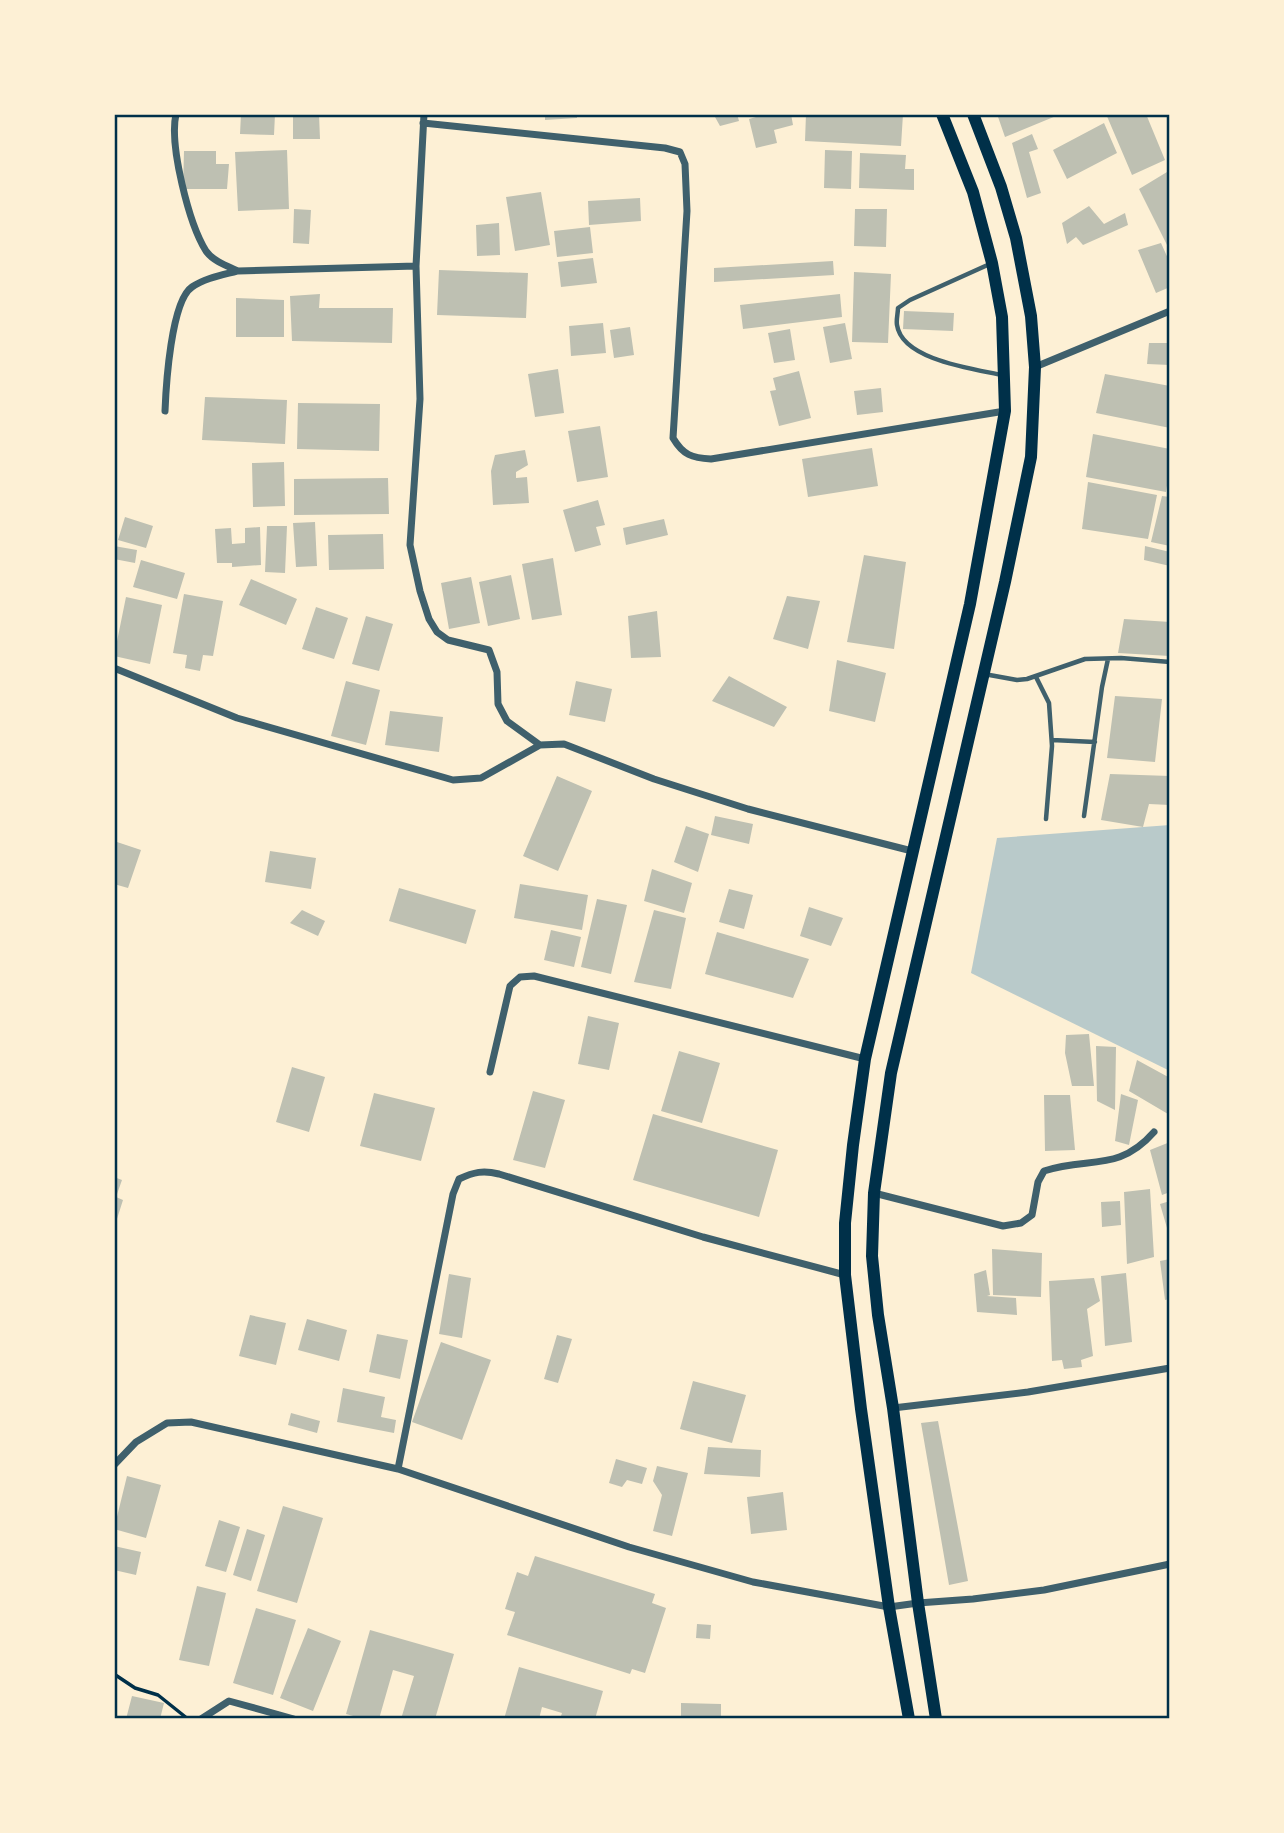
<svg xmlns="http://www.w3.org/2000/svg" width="1284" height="1833" font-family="Barlow,sans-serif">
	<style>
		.green { fill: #b9caca }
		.building { fill: #bec0b2 }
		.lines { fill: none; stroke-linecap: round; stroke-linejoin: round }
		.path { stroke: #003049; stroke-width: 3.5 }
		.service { stroke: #3f606c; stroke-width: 4.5 }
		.minor { stroke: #3f606c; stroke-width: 7 }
		.secondary { stroke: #003049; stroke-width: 12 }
		.neatline { fill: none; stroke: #003049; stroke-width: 2.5 }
	</style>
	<rect width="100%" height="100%" fill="#fdf0d5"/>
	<path class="green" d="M1170,825V1071L971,973L997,838Z"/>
	<path class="building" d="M241,114H275L274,135L240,134Z
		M293,114H319L320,139H293Z
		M545,114H577V118L545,120Z
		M728,114H737L739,121L720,126L715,117Z
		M757,114H791L793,125L774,130L777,143L756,148L749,119L756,117Z
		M806,114H903L901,146L805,141Z
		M997,114H1055L1056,116L1005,137Z
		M1106,114H1146L1165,160L1132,175Z
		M1104,123L1117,153L1067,179L1053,150Z
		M1032,134L1038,149L1029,152L1041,193L1027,198L1012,143Z
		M287,150L289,209L238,211L235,152Z
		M825,150L852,151L851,189L824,188Z
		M184,151H216V164H229L227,189H183Z
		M860,153L906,155L905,169H914V190L859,188Z
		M1167,172L1170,179V251L1139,189Z
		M541,192L550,245L515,251L506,197Z
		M640,198L641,221L589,225L588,201Z
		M1089,206L1104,224L1125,213L1128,225L1083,245L1076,237L1067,244L1062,223Z
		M294,209L311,210L309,244L293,243Z
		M855,209H887L886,247L854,246Z
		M499,223L500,255L477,256L476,225Z
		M590,227L593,253L557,257L554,231Z
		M1161,243L1170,263V287L1156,293L1138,250Z
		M593,258L597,283L561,287L558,262Z
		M833,261L834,275L714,282V268Z
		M439,270L528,273L526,318L437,315Z
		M854,272L891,274L888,343L852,342Z
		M320,294L319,308H393L392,343L292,341L290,296Z
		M840,294L842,317L743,329L740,305Z
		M236,298L284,300V337H236Z
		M904,311L954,313L953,331L903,329Z
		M603,323L606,353L571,356L569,326Z
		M845,323L852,359L830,363L823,327Z
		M630,327L634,355L614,358L610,330Z
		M790,329L795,360L774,363L768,333Z
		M1149,343H1170V365L1147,364Z
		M558,369L564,413L535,417L528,374Z
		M799,371L811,418L779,426L770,391L776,390L773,378Z
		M1105,374L1170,386V428L1096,413Z
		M881,388L883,412L857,415L854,391Z
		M205,397L287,400L285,444L202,440Z
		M298,403L380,404L379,451L297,449Z
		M600,426L608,477L577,482L568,431Z
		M1093,434L1170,449V466L1166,492L1086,477Z
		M872,448L878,486L808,497L802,459Z
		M525,450L528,465L516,472V478L527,477L529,503L493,505L491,471L495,455Z
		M284,462L285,506L253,507L252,463Z
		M388,478L389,514L294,515V479Z
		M1088,482L1157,495L1148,539L1082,529Z
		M1162,496L1170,497V546L1151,542Z
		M598,500L605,525L596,527L601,545L575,552L563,510Z
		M125,517L153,526L146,548L118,540Z
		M664,519L668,535L626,545L623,528Z
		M315,522L317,566L296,567L293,523Z
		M267,526H287L285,573L265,572Z
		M260,527L261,565L232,567V563H217L215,529L231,528L232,544L245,543V528Z
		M383,534L384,569L329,570L328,535Z
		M114,546L137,550L135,563L114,559Z
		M1145,546L1170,552V566L1144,560Z
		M864,555L906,562L894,649L847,642Z
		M553,558L562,615L532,620L522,564Z
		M141,560L185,573L177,599L133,587Z
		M511,575L520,619L488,626L479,582Z
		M471,577L480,623L449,629L441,583Z
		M251,579L297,599L286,625L239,605Z
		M184,594L223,601L213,656L203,655L200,671L185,668L187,655L173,653Z
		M787,596L820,601L808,649L773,639Z
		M126,597L162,605L150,664L114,656Z
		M316,607L348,618L334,659L302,649Z
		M657,611L661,657L631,658L628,616Z
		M366,616L393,624L379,671L352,664Z
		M1124,619L1170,622V656L1118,653Z
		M837,660L886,673L875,722L829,711Z
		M729,676L787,707L774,727L712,701Z
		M346,681L380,690L366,745L331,736Z
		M576,681L612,689L605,722L569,715Z
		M1115,696L1162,699L1155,762L1107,758Z
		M390,711L443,717L439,752L385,745Z
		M1110,774L1170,776V805L1149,804L1143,827L1101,820Z
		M557,776L592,791L558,871L523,856Z
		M715,816L753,824L749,844L711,835Z
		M686,826L709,834L698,872L674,862Z
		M114,841L141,850L128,888L114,884Z
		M270,851L316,858L311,889L265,882Z
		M652,869L692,883L684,913L644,901Z
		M520,884L588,895L582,930L514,918Z
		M399,888L476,910L466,944L389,921Z
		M729,889L753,895L744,929L719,922Z
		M597,899L627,905L611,974L581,967Z
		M809,907L843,918L831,946L800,936Z
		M302,910L325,921L318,936L290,923Z
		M654,910L686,918L671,989L634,982Z
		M551,930L581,937L574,967L544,960Z
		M717,932L809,959L793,998L705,974Z
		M588,1016L619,1023L609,1070L578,1064Z
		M1089,1034L1094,1086H1072L1065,1053L1066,1035Z
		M1096,1046L1116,1047L1115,1110L1097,1101Z
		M679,1051L720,1063L702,1123L661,1111Z
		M1137,1060L1170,1078V1108L1168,1114L1129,1091Z
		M292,1067L325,1077L309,1132L276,1122Z
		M533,1091L565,1100L545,1168L513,1160Z
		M374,1093L435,1108L421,1161L360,1146Z
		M1121,1094L1138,1100L1129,1145L1115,1141Z
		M1044,1095H1070L1075,1150L1045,1151Z
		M653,1114L778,1150L759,1217L633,1180Z
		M1170,1142V1192L1162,1195L1150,1150Z
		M114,1177L122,1180L116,1197L123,1200L116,1222L114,1221Z
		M1150,1189L1154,1257L1127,1264L1124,1192Z
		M1120,1201L1121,1225L1102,1227L1101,1202Z
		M1170,1201V1227L1167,1228L1160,1204Z
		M992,1249L1042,1253L1041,1297L993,1295Z
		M1170,1259V1299L1165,1300L1160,1261Z
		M986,1270L990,1295L987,1296L1016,1298L1017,1315L977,1312L974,1274Z
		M1126,1273L1132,1342L1105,1346L1101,1276Z
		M449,1274L471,1278L462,1338L439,1334Z
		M1094,1278L1100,1301L1087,1309L1093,1356L1081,1360L1082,1367L1064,1369L1062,1360L1052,1361L1049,1281Z
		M250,1315L286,1323L276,1365L239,1356Z
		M307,1319L347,1330L339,1361L298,1350Z
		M377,1334L408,1340L400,1379L369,1372Z
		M557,1335L572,1339L558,1383L544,1379Z
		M441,1342L491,1360L462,1440L412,1422Z
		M693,1381L746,1395L732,1443L680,1429Z
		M343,1388L385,1397L381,1417L396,1420L394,1433L337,1422Z
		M291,1413L320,1421L317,1433L288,1425Z
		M938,1421L968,1581L949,1585L921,1423Z
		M708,1447L761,1450L760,1477L704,1474Z
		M616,1459L647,1468L642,1484L627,1480L622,1487L609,1483Z
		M657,1466L688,1473L672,1536L653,1531L662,1495L653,1481Z
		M127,1476L161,1485L146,1538L114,1529Z
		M783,1492L787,1530L751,1534L747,1497Z
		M283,1506L323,1518L297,1603L257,1591Z
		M219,1520L240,1527L226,1572L205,1566Z
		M247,1529L265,1535L251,1581L233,1575Z
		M114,1546L141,1552L136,1575L114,1570Z
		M535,1556L655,1594L652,1603L666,1608L645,1673L632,1669L630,1674L507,1635L515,1612L505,1609L517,1572L528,1576Z
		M197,1586L226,1593L209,1666L179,1660Z
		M256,1608L296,1620L273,1695L233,1683Z
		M697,1624L711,1625L710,1639L696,1638Z
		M308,1628L341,1641L313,1711L280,1698Z
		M370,1630L454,1654L435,1719H401L414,1676L393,1670L379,1719H364L346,1714Z
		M519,1667L603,1691L595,1719H560L562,1713L542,1707L539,1719H504Z
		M132,1696L164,1703L160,1719H126Z
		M681,1703L721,1704V1719H681Z"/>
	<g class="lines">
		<path class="path" d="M114,1674L135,1688L158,1695L188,1719"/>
		<path class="service" d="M992,263L910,300L898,308C898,313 896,320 897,325C902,360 974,369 1002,375
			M984,674L1017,680L1027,679L1085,659L1121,658L1170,662
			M1036,677L1049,703L1052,746L1046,819
			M1052,740L1095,742
			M1084,816L1102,687L1108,659"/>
		<path class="minor" d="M176,114C169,145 189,224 206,251C213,261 227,266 238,271L416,266
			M424,114L416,266L420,399L410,545L420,591L429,619L437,632L448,640L489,650L497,672L498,704L507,721L540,745
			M423,123L665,148L680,152L685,164L687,211L673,438C683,455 692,458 711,459L1005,411
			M1035,367L1170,311
			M165,411C166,386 171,301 192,287C205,278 222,275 237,271
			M114,668L237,718L453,780L481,778L540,745L564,744L654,779L748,809L912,851
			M490,1072L510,986L520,977L534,976L865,1059
			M874,1193L1003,1226L1021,1223L1032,1215L1038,1182L1044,1171C1088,1156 1118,1173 1154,1132
			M893,1408L1028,1392L1170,1368
			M114,1465L136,1442L167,1423L191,1422L398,1469L629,1547L753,1582L889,1607L918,1603L973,1599L1044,1590L1170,1564
			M398,1469L453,1194L459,1179C474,1172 483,1170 499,1174L703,1237L845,1275
			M201,1719L229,1701L294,1719"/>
		<path class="secondary" d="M909,1719L889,1607L861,1409L845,1275V1223L853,1145L865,1059L970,604L1005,411L1002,317L992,263L973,192L942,114
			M936,1719L918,1603L893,1408L878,1315L872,1256L874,1193L891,1073L1005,582L1031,457L1035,367L1031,316L1016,238L1001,187L973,114"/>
	</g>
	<rect width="1284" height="1833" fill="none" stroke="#fdf0d5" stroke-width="231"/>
	<rect x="116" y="116" width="1052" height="1601" class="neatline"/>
</svg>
